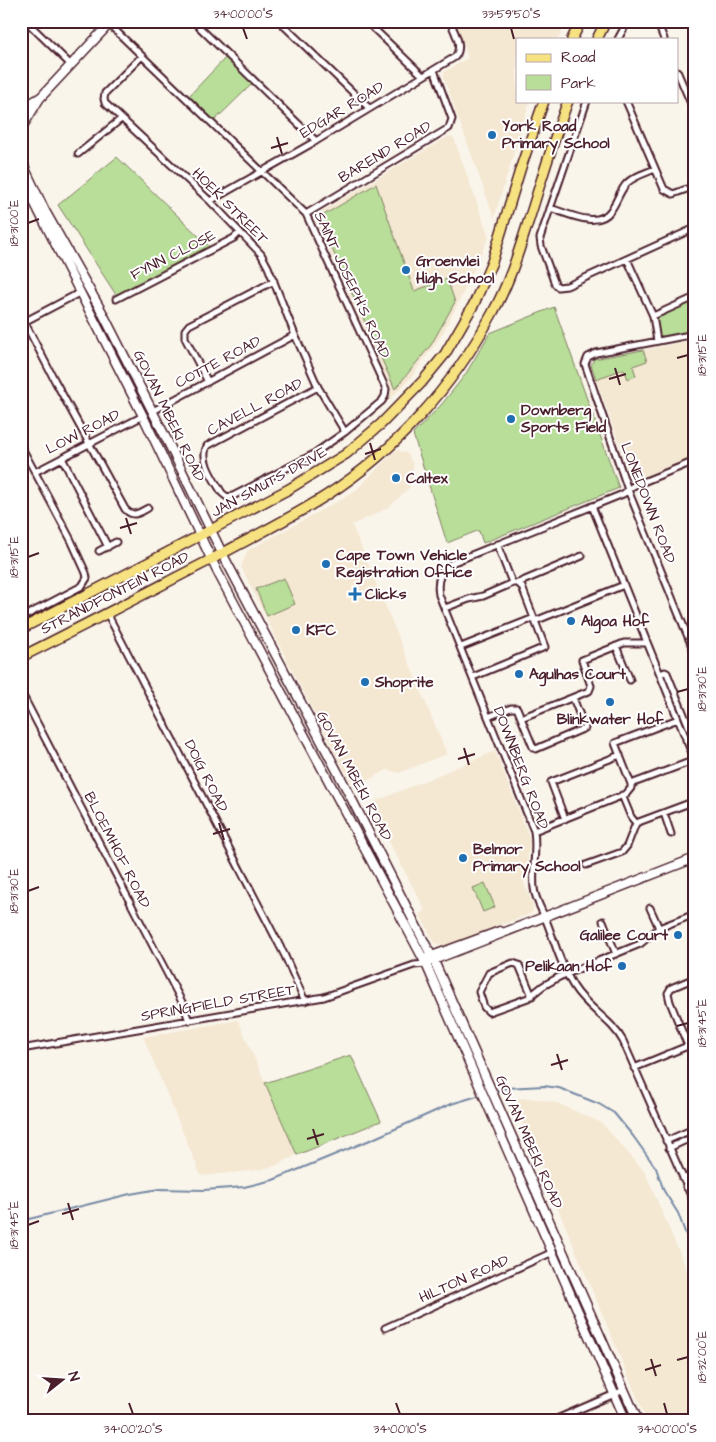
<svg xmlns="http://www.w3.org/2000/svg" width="716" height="1442" font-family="'Architects Daughter',sans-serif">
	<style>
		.built { fill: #f4e8d3 }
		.green { fill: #b8de99; stroke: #817e62 }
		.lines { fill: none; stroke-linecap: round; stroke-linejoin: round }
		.stream { stroke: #778aa5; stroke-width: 2 }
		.street-casing { stroke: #4a1f2b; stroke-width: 9 }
		.secondary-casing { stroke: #4a1f2b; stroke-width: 11 }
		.primary-casing { stroke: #4a1f2b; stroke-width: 12 }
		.street { stroke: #fff; stroke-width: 5 }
		.secondary { stroke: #fff; stroke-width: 8 }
		.primary { stroke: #f7e281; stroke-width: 9 }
		.ticks { fill: none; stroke: #4a1f2b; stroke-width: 2 }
		.poi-dot { fill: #1f6fb2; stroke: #fff; stroke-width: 2 }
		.labels { text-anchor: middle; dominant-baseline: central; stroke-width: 4; stroke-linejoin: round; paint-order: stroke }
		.street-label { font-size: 15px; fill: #4a1f2b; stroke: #fff }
		.poi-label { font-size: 15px; font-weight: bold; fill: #4a1f2b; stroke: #fff; text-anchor: start }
		.neatline { fill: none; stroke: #4a1f2b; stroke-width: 2 }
		.ticks-label { font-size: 12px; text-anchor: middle; fill: #4a1f2b }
	</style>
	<rect width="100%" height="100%" fill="#faf5eb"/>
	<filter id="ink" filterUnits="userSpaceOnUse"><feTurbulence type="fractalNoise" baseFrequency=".02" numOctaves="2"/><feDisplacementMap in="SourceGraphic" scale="10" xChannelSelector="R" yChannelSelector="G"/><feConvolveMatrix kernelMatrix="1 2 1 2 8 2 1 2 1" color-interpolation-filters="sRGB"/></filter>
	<g filter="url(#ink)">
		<path class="built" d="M455,21H568L558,39H517V101H530L494,218L444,78V72L468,58Z
			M449,136L454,138L489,237L458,304L441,336L411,378L389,400L391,388L316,221L317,214Z
			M695,340V458L633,482L591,365L594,359Z
			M398,450L408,454L413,464L412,480L409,488L389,507L376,514L352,525L447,754L399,773L387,770L359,785L350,781L294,674L241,567L247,551L354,492L394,452Z
			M495,751L530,839L524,883L533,905L532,913L445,947L435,943L420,915L425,910L369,804Z
			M238,1020L297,1155L275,1166L258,1170L201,1176L143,1037Z
			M522,1098L539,1099L557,1103L602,1123L645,1172L695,1289V1421H647L512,1099Z"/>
		<path class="green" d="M228,55L254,82L212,123L186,99Z
			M117,157L213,250L120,301L58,205Z
			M376,184L414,291L447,279L455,302L431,345L395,389L320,222L322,216Z
			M695,300V331L666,337L659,335L656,320L657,318Z
			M554,307L619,488L483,543L479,531H477L447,543L413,434L442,404L465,375L490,333Z
			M643,350L647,361L633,366L636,376L628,379L624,369L596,379L591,365L594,359Z
			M284,578L295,604L267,616L256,589Z
			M485,883L495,907L483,912L473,888Z
			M351,1055L381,1121L297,1155L265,1083Z"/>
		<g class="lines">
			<path class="stream" d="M495,1091L506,1088L544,1086L559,1088L599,1104L614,1113L633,1136L656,1168L664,1191L678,1213L695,1260
				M21,1221L130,1194L159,1189L204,1190L244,1187L273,1180L375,1138L451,1104L481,1095"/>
			<defs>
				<path id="street" d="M26,21L71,65
					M193,21L316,141
					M279,21L369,108
					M366,21L423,76
					M652,21L660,29L664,39
					M110,22L114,29L306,214L386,389L385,396L382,401L345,432L312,455L233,496L227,497L222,493C215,481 199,460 207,446L318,387
					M618,39L628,21
					M142,56L105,93L104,99L105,103L210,201L261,254L268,267L295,335L318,387L345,432
					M677,71L695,113
					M587,101L540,238L541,246L555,284L558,287L567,286L695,228
					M626,101L664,189L673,194L695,186
					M78,154L121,119
					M210,201L316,141L455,57C464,46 454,32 450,21
					M550,208C567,213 598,230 611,210C617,202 620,190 627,183C634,176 646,173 655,169
					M306,214L449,128L452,119L434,70
					M627,259L653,316L657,341
					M116,299L234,238L240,232
					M653,316L695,297
					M24,321L55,381L125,509C133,518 139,513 148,508
					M22,323L81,292
					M695,334L596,353L588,357L585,364L628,490L695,654
					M208,382L185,338V330L189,325L274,281
					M153,411L295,335
					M21,446L71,540L86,573L87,578L82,586L21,618
					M62,458L108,547
					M695,461L633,486L623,494L454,562C441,570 436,579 439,595L534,831C537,850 532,869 534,888C535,899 542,910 546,920C555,942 561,967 574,987C587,1008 611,1019 623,1041L695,1205
					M35,472L143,416
					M592,506L695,761
					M99,551L116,542
					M518,583L582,556
					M445,608L469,599L483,596L513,583
					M109,617L284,954L305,1001
					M535,621L624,585
					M616,646L630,680
					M461,647L534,618
					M660,674L665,672L667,673L692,734L691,736L686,740
					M473,677L545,647L522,587L518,583H513L511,580L497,544
					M21,692L183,1004L189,1021
					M488,717L511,708H517L533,747L536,749L585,728L573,698
					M521,718L589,691L591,686L582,660L624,643H647
					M631,784L615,743L678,719
					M631,784L695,760
					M622,795L631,817L636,823
					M664,813L671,834
					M565,819L551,782L620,755
					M636,823L695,801
					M534,831L626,794L631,788V784
					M586,865L622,852L627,846L636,823
					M650,908L659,928
					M603,921L616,954
					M532,996L519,965L513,963L489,973L479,992L484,1007L489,1012L528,998L543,986L559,977L640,944L659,928L695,914
					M688,1046L670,1002L668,993L671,988L695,978
					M21,1049L324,997L414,965L426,964
					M634,1068L695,1043
					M666,1141L691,1130H693L695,1132
					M669,1148L695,1136
					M683,1179L695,1174
					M686,1187L695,1182
					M385,1328L553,1252
					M552,1421L624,1390"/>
				<path id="secondary" d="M21,109L41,97L112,21
					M21,129L40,98
					M21,156L26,171L45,211L102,312L164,434L222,553L344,784L434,961L638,1421
					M21,172L33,200L143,416L217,571L426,964L626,1421
					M429,957L500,931
					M431,961L695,858"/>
				<path id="primary" d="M572,39L581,21
					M597,39L606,21
					M21,629L289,489L346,454L381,424L422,382L445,354L474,304L492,262L521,167L544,101
					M21,657C85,625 148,592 212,559C250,538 290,519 327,495C396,451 453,386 492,314C511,280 521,244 533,207C544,171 555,136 568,101"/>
			</defs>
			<use href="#street" class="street-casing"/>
			<use href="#secondary" class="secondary-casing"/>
			<use href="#primary" class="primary-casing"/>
			<use href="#street" class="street"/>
			<use href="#secondary" class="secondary"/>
			<use href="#primary" class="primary"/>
		</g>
	</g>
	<path class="ticks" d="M243,28L247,39M511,28L514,39M277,137L282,154M271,148L288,143M28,223L39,219M677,358L688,355M615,368L620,385M609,379L626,374M370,443L375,460M365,454L381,449M126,518L131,534M120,528L137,523M28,557L39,553M677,692L688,689M464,748L469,765M458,759L475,754M219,823L224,840M213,834L230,829M28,891L39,887M677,1026L688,1023M557,1054L562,1070M551,1065L568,1060M313,1129L318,1145M307,1139L324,1134M68,1203L73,1220M62,1214L79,1209M28,1225L39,1221M651,1359L656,1376M677,1360L688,1357M645,1370L661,1365M129,1403L133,1414M396,1403L400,1414M664,1403L667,1414"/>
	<g class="poi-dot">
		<circle cx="492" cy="135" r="5"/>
		<circle cx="406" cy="270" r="5"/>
		<circle cx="511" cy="419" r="5"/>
		<circle cx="396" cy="478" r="5"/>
		<circle cx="326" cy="564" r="5"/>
		<path d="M352.5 586.5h5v5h5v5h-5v5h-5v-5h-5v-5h5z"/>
		<circle cx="571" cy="621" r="5"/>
		<circle cx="296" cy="630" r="5"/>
		<circle cx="519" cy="674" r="5"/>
		<circle cx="365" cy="682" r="5"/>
		<circle cx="610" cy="702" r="5"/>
		<circle cx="463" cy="858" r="5"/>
		<circle cx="678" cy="935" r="5"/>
		<circle cx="622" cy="966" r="5"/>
	</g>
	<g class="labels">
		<g class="street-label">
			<text transform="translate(342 110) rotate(-31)">EDGAR ROAD</text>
			<text transform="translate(385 152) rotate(-31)">BAREND ROAD</text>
			<text transform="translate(230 206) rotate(45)">HOEK STREET</text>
			<text transform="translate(173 255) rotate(-27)">FYNN CLOSE</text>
			<text transform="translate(352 285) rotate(65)">SAINT JOSEPH'S ROAD</text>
			<text transform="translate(218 362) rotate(-28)">COTTE ROAD</text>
			<text transform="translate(255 407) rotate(-28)">CAVELL ROAD</text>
			<text transform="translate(169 416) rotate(64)">GOVAN MBEKI ROAD</text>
			<text transform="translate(83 432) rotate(-27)">LOW ROAD</text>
			<text transform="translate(269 482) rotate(-29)">JAN SMUTS DRIVE</text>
			<text transform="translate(648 503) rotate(69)">LONEDOWN ROAD</text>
			<text transform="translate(115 593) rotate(-27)">STRANDFONTEIN ROAD</text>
			<text transform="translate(521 768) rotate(69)">DOWNBERG ROAD</text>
			<text transform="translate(206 776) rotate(63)">DOIG ROAD</text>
			<text transform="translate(354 776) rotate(62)">GOVAN MBEKI ROAD</text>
			<text transform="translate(117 850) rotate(63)">BLOEMHOF ROAD</text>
			<text transform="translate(218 1003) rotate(-10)">SPRINGFIELD STREET</text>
			<text transform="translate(529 1142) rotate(66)">GOVAN MBEKI ROAD</text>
			<text transform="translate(464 1279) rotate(-24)">HILTON ROAD</text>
		</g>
		<g class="poi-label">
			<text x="502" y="126">York Road<tspan x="502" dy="17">Primary School</tspan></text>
			<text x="416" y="261">Groenvlei<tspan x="416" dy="17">High School</tspan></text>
			<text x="521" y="410">Downberg<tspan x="521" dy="17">Sports Field</tspan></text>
			<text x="406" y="478">Caltex</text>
			<text x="336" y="555">Cape Town Vehicle<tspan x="336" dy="17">Registration Office</tspan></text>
			<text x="365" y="594">Clicks</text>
			<text x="581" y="621">Algoa Hof</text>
			<text x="306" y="630">KFC</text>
			<text x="529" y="674">Agulhas Court</text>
			<text x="375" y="682">Shoprite</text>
			<text x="610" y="719" text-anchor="middle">Blinkwater Hof</text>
			<text x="473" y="849">Belmor<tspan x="473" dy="17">Primary School</tspan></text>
			<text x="668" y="935" text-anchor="end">Galilee Court</text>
			<text x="612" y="966" text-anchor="end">Pelikaan Hof</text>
		</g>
	</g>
	<rect width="716" height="1442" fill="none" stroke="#fff" stroke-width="55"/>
	<rect x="516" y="38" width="162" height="65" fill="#ffffff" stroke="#b7a5aa"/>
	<rect x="526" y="54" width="25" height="8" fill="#f7e281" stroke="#b7a5aa"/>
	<text x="561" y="62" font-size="15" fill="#4a1f2b">Road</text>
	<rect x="526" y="75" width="25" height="15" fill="#b8de99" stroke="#b7a5aa"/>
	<text x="561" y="88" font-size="15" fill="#4a1f2b">Park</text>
	<g transform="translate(62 1380) rotate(73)" stroke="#ffffff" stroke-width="4" paint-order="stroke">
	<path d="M0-4L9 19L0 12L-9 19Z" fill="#4a1f2b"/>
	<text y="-8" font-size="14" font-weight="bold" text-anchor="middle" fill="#4a1f2b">N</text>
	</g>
	<rect x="28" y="28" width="660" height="1386" class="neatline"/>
	<g class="ticks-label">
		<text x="243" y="18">34°00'00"S</text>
		<text x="511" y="18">33°59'50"S</text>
		<text transform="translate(14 223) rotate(-90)" y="4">18°31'00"E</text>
		<text transform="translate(702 355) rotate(-90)" y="4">18°31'15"E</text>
		<text transform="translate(14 557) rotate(-90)" y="4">18°31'15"E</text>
		<text transform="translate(702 689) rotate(-90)" y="4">18°31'30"E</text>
		<text transform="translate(14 891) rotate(-90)" y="4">18°31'30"E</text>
		<text transform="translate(702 1023) rotate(-90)" y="4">18°31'45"E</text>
		<text transform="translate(14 1225) rotate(-90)" y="4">18°31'45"E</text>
		<text transform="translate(702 1357) rotate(-90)" y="4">18°32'00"E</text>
		<text x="133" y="1433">34°00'20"S</text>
		<text x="400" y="1433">34°00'10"S</text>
		<text x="667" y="1433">34°00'00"S</text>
	</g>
</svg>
